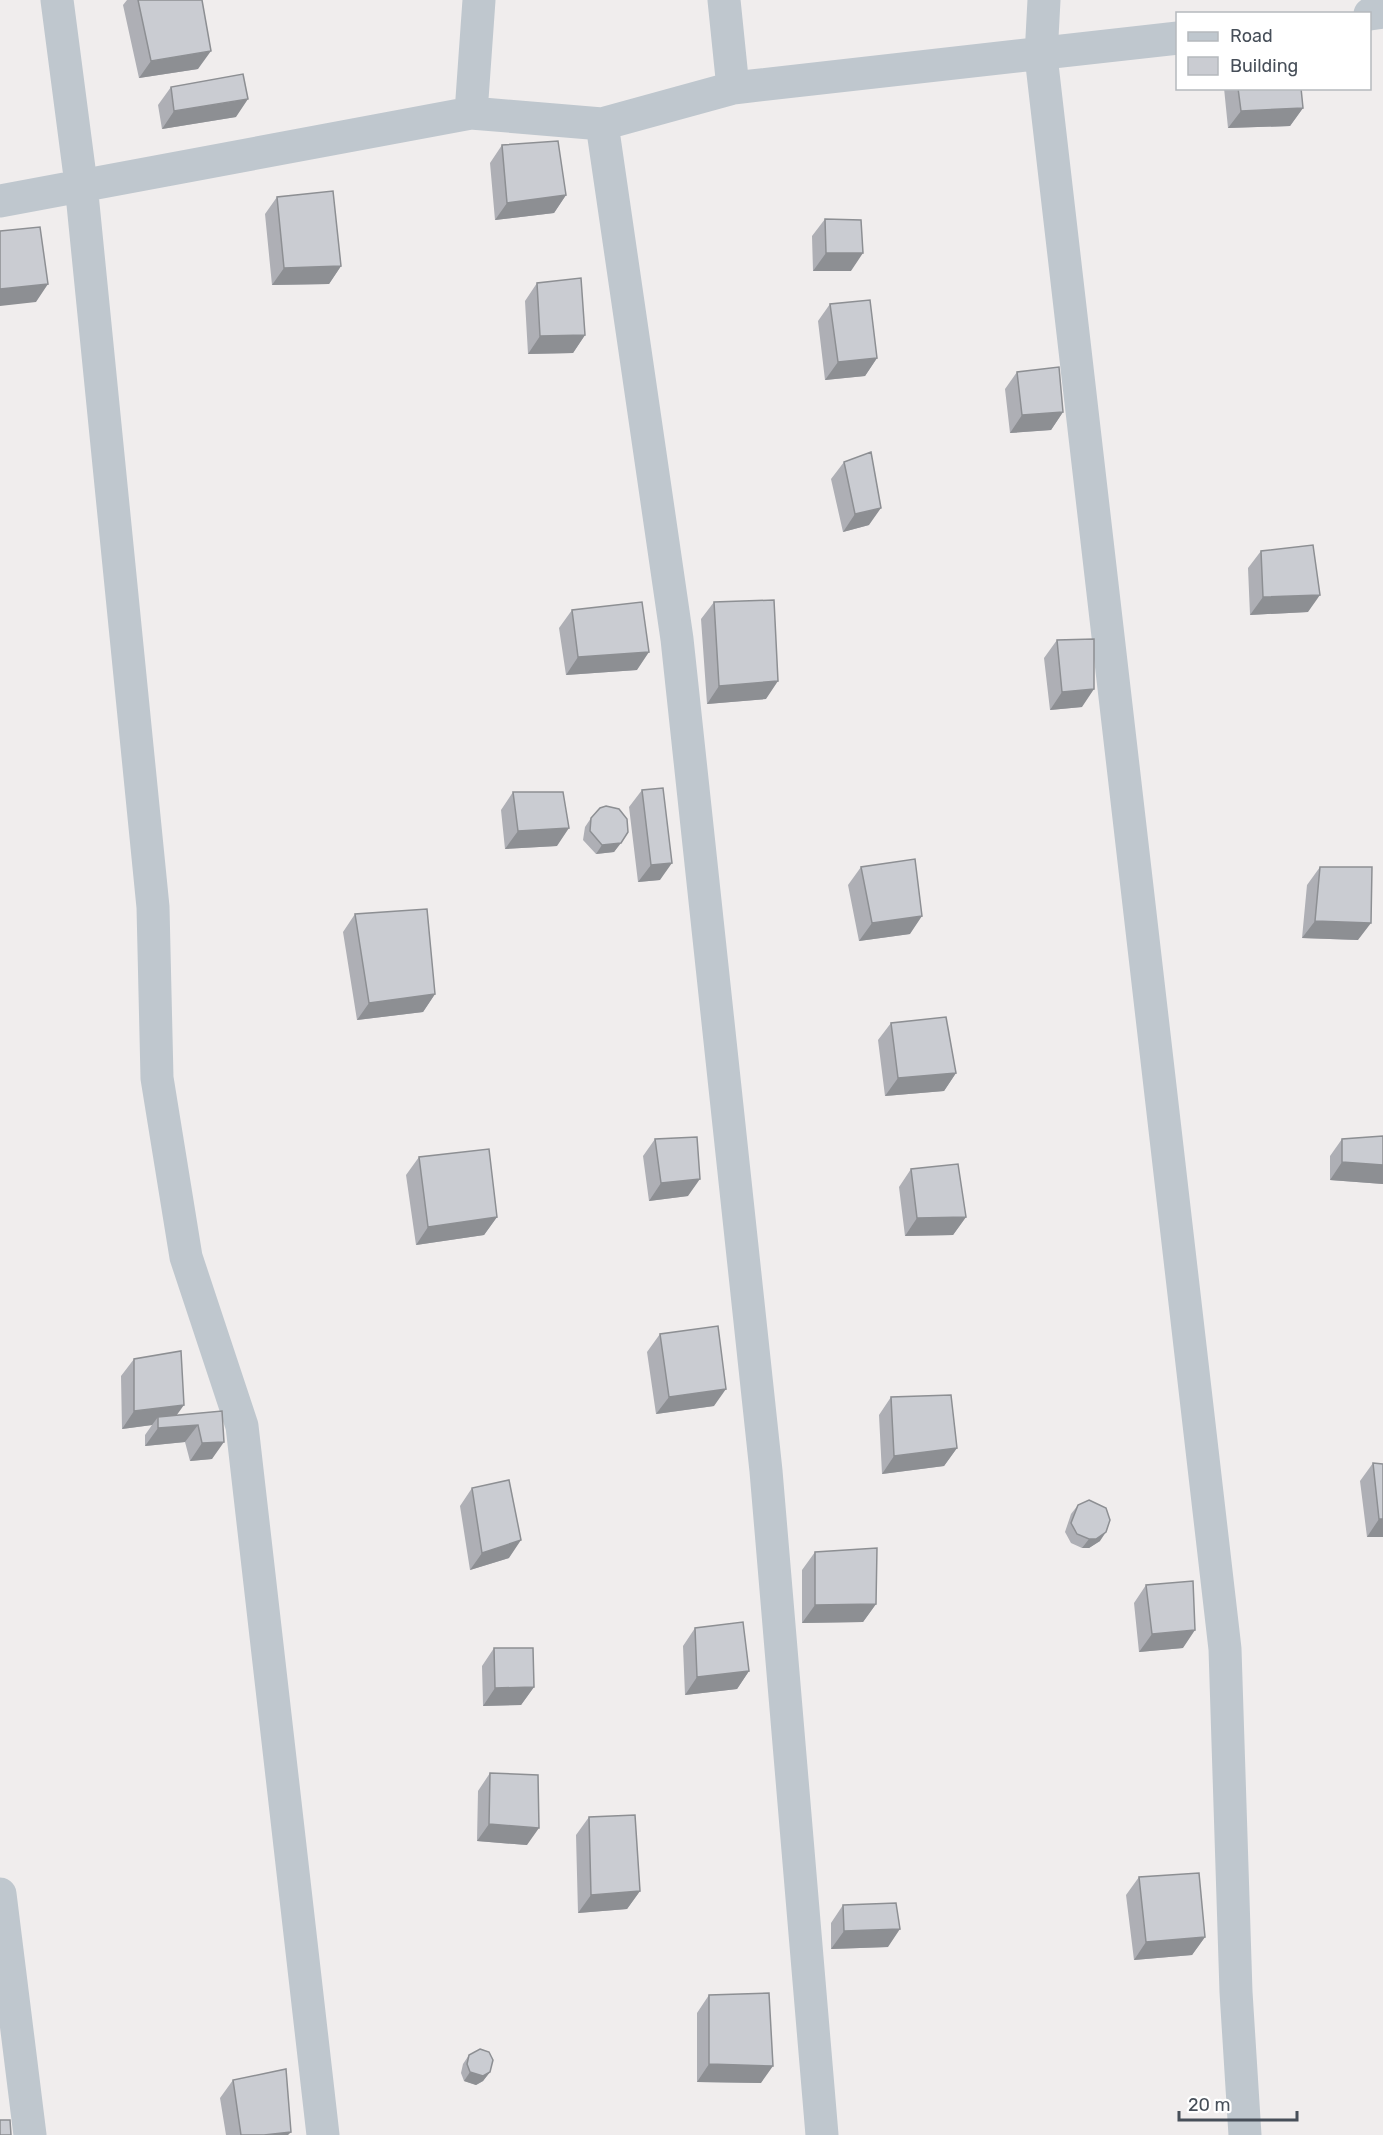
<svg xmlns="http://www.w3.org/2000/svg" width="1383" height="2135" font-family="Rubik,sans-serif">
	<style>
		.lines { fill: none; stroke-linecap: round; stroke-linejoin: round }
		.minor { stroke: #bfc7ce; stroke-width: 33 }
		.wall { fill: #aeafb5 }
		.shaded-wall { fill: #8d8f93 }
		.building { fill: #caccd2; stroke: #8d8f93; stroke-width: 1.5 }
	</style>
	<rect width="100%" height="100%" fill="#f0eded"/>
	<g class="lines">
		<path class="minor" d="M57,0L81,184L153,907L157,1078L186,1257L242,1426L323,2135
			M724,0L733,88
			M1044,0L1041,56L1225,1649L1236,1992L1245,2135
			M1370,14L1383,12
			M471,113L479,0
			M602,124L677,639L766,1471L822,2135
			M0,201L471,113L602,124L733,88L1178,38
			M0,1894L30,2135"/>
	</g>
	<path class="wall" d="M127,0H202L198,69L139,78L123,5Z
		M171,87L236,117L162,129L158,105Z
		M1224,88H1301L1303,108L1290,126L1228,128Z
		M502,145L566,195L554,213L495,220L490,163Z
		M277,197L341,266L329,284L272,285L265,214Z
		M825,219L851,271H813L812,236Z
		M537,283L585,335L573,353L528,354L525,301Z
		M830,304L877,358L865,376L825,380L818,321Z
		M1017,372L1063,412L1051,430L1010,433L1005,389Z
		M844,462L869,525L843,532L831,479Z
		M1261,551L1308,612L1250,615L1248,568Z
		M714,602L766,699L707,704L701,619Z
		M572,610L637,670L566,675L559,628Z
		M1057,640L1082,707L1050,710L1044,658Z
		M642,790L660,880L638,882L629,807Z
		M513,792L557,846L505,849L501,810Z
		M591,818L628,832L614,852L596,854L583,840L585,827Z
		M861,867L910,934L859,941L848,885Z
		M1320,867L1358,940L1302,938L1307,885Z
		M355,914L435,994L423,1012L357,1020L343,932Z
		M891,1023L956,1073L944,1091L885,1096L878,1040Z
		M1383,1136V1184L1330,1180V1156L1342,1139Z
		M655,1139L688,1196L649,1201L643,1156Z
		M419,1157L497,1217L484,1235L416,1245L406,1175Z
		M911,1169L966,1217L953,1235L905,1236L899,1187Z
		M660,1334L714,1406L656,1414L647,1352Z
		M134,1359L177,1415L222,1411L212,1459L190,1461L185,1442L145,1446V1435L152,1425L122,1429L121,1376Z
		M891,1397L957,1448L944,1466L882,1474L879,1415Z
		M1373,1463L1383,1464V1537H1367L1360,1481Z
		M472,1488L509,1558L470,1570L460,1506Z
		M1078,1505L1100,1541L1089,1548H1082L1071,1543L1065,1532L1071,1514Z
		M815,1552L876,1604L863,1622L802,1623V1570Z
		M1146,1585L1183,1648L1139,1652L1134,1603Z
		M695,1628L749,1671L737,1689L685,1695L683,1646Z
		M494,1648L534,1687L521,1705L483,1706L482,1666Z
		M490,1773L527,1845L477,1841L478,1791Z
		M589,1817L640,1891L627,1909L578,1913L576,1835Z
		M1139,1877L1205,1937L1192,1955L1134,1960L1126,1895Z
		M843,1905L888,1947L831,1949V1923Z
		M709,1995L761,2083L697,2082V2013Z
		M469,2055L490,2072L483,2081L476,2085L464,2081L461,2073L463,2064Z
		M233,2080L288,2135H226L220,2098Z"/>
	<path class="shaded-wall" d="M211,51L198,69L139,78L151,61Z
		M248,99L236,117L162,129L174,111Z
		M1303,108L1290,126L1228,128L1241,111Z
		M566,195L554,213L495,220L507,203Z
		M826,253H863L851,271H813Z
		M341,266L329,284L272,285L284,268Z
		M48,284L36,302L0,306V289Z
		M585,335L573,353L528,354L540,336Z
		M877,358L865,376L825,380L838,362Z
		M1063,412L1051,430L1010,433L1022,415Z
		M881,508L869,525L843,532L855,514Z
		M1320,595L1308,612L1250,615L1263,597Z
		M649,652L637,670L566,675L578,657Z
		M778,681L766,699L707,704L719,686Z
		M1094,689L1082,707L1050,710L1062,692Z
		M569,828L557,846L505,849L518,831Z
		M621,843L614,852L596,854L602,845Z
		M672,863L660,880L638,882L651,865Z
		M922,916L910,934L859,941L872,923Z
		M1315,921L1371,923L1358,940L1302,938Z
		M435,994L423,1012L357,1020L369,1003Z
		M956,1073L944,1091L885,1096L898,1078Z
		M1342,1162L1383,1165V1184L1330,1180Z
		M700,1179L688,1196L649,1201L661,1183Z
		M497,1217L484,1235L416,1245L428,1227Z
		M966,1217L953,1235L905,1236L917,1218Z
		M726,1389L714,1406L656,1414L669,1397Z
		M184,1405L171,1423L158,1417L152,1425L122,1429L134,1411Z
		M198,1425L185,1442L145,1446L158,1428Z
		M224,1442L212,1459L190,1461L202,1443Z
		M957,1448L944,1466L882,1474L894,1456Z
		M1379,1519H1383V1537H1367Z
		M1106,1532L1100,1541L1089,1548H1082L1089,1539Z
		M521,1540L509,1558L470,1570L482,1553Z
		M876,1604L863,1622L802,1623L815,1605Z
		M1195,1630L1183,1648L1139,1652L1152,1634Z
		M749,1671L737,1689L685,1695L697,1677Z
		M534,1687L521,1705L483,1706L495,1688Z
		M489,1824L539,1828L527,1845L477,1841Z
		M640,1891L627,1909L578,1913L591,1895Z
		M900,1929L888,1947L831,1949L844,1931Z
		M1205,1937L1192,1955L1134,1960L1146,1942Z
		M709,2064L773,2066L761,2083L697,2082Z
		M470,2072H490L483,2081L476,2085L464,2081Z
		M291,2132L288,2135H264Z"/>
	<path class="building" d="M138,0H202L211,51L151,61Z
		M243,74L248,99L174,111L171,87Z
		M1238,88H1301L1303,108L1241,111Z
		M558,141L566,195L507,203L502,145Z
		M333,191L341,266L284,268L277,197Z
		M825,219L861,220L863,253H826Z
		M40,227L48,284L0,289V231Z
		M581,278L585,335L540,336L537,283Z
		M870,300L877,358L838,362L830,304Z
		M1059,367L1063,412L1022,415L1017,372Z
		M871,452L881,508L855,514L844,462Z
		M1313,545L1320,595L1263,597L1261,551Z
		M774,600L778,681L719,686L714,602Z
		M642,602L649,652L578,657L572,610Z
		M1094,639V689L1062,692L1057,640Z
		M663,788L672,863L651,865L642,790Z
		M513,792H563L569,828L518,831Z
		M606,806L619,809L627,819L628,832L621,843L602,845L590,831L591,818L600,808Z
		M915,859L922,916L872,923L861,867Z
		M1320,867H1372L1371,923L1315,921Z
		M427,909L435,994L369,1003L355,914Z
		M946,1017L956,1073L898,1078L891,1023Z
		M1383,1136V1165L1342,1162V1139Z
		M697,1137L700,1179L661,1183L655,1139Z
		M489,1149L497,1217L428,1227L419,1157Z
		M958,1164L966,1217L917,1218L911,1169Z
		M718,1326L726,1389L669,1397L660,1334Z
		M181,1351L184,1405L134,1411V1359Z
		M951,1395L957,1448L894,1456L891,1397Z
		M222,1411L224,1442L202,1443L198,1425L158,1428V1417Z
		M1373,1463L1383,1464V1519H1379Z
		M509,1480L521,1540L482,1553L472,1488Z
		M1089,1500L1106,1508L1110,1520L1106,1532L1096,1539H1089L1077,1534L1071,1523L1078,1505Z
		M877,1548L876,1604L815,1605V1552Z
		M1193,1581L1195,1630L1152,1634L1146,1585Z
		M743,1622L749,1671L697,1677L695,1628Z
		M494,1648H533L534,1687L495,1688Z
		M490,1773L538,1775L539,1828L489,1824Z
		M635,1815L640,1891L591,1895L589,1817Z
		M1199,1873L1205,1937L1146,1942L1139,1877Z
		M896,1903L900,1929L844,1931L843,1905Z
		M769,1993L773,2066L709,2064V1995Z
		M480,2049L489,2052L493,2060L490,2072L483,2076L470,2072L467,2064L469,2055Z
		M286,2069L291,2132L264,2135H241L233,2080Z
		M0,2120H10L11,2135H0Z"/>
	<rect x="1176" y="12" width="195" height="78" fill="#ffffff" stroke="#b5b9bd" stroke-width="1.5"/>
	<rect x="1188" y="32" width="30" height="9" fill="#bfc7ce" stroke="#b5b9bd" stroke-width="1.5"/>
	<text x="1230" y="42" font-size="18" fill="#474f59">Road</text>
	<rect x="1188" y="57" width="30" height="18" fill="#caccd2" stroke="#b5b9bd" stroke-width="1.5"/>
	<text x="1230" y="72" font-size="18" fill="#474f59">Building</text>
	<path d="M1179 2111v9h118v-9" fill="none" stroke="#474f59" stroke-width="3"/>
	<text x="1188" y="2111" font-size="18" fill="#474f59" stroke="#ffffff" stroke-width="4.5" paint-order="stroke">20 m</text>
</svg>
